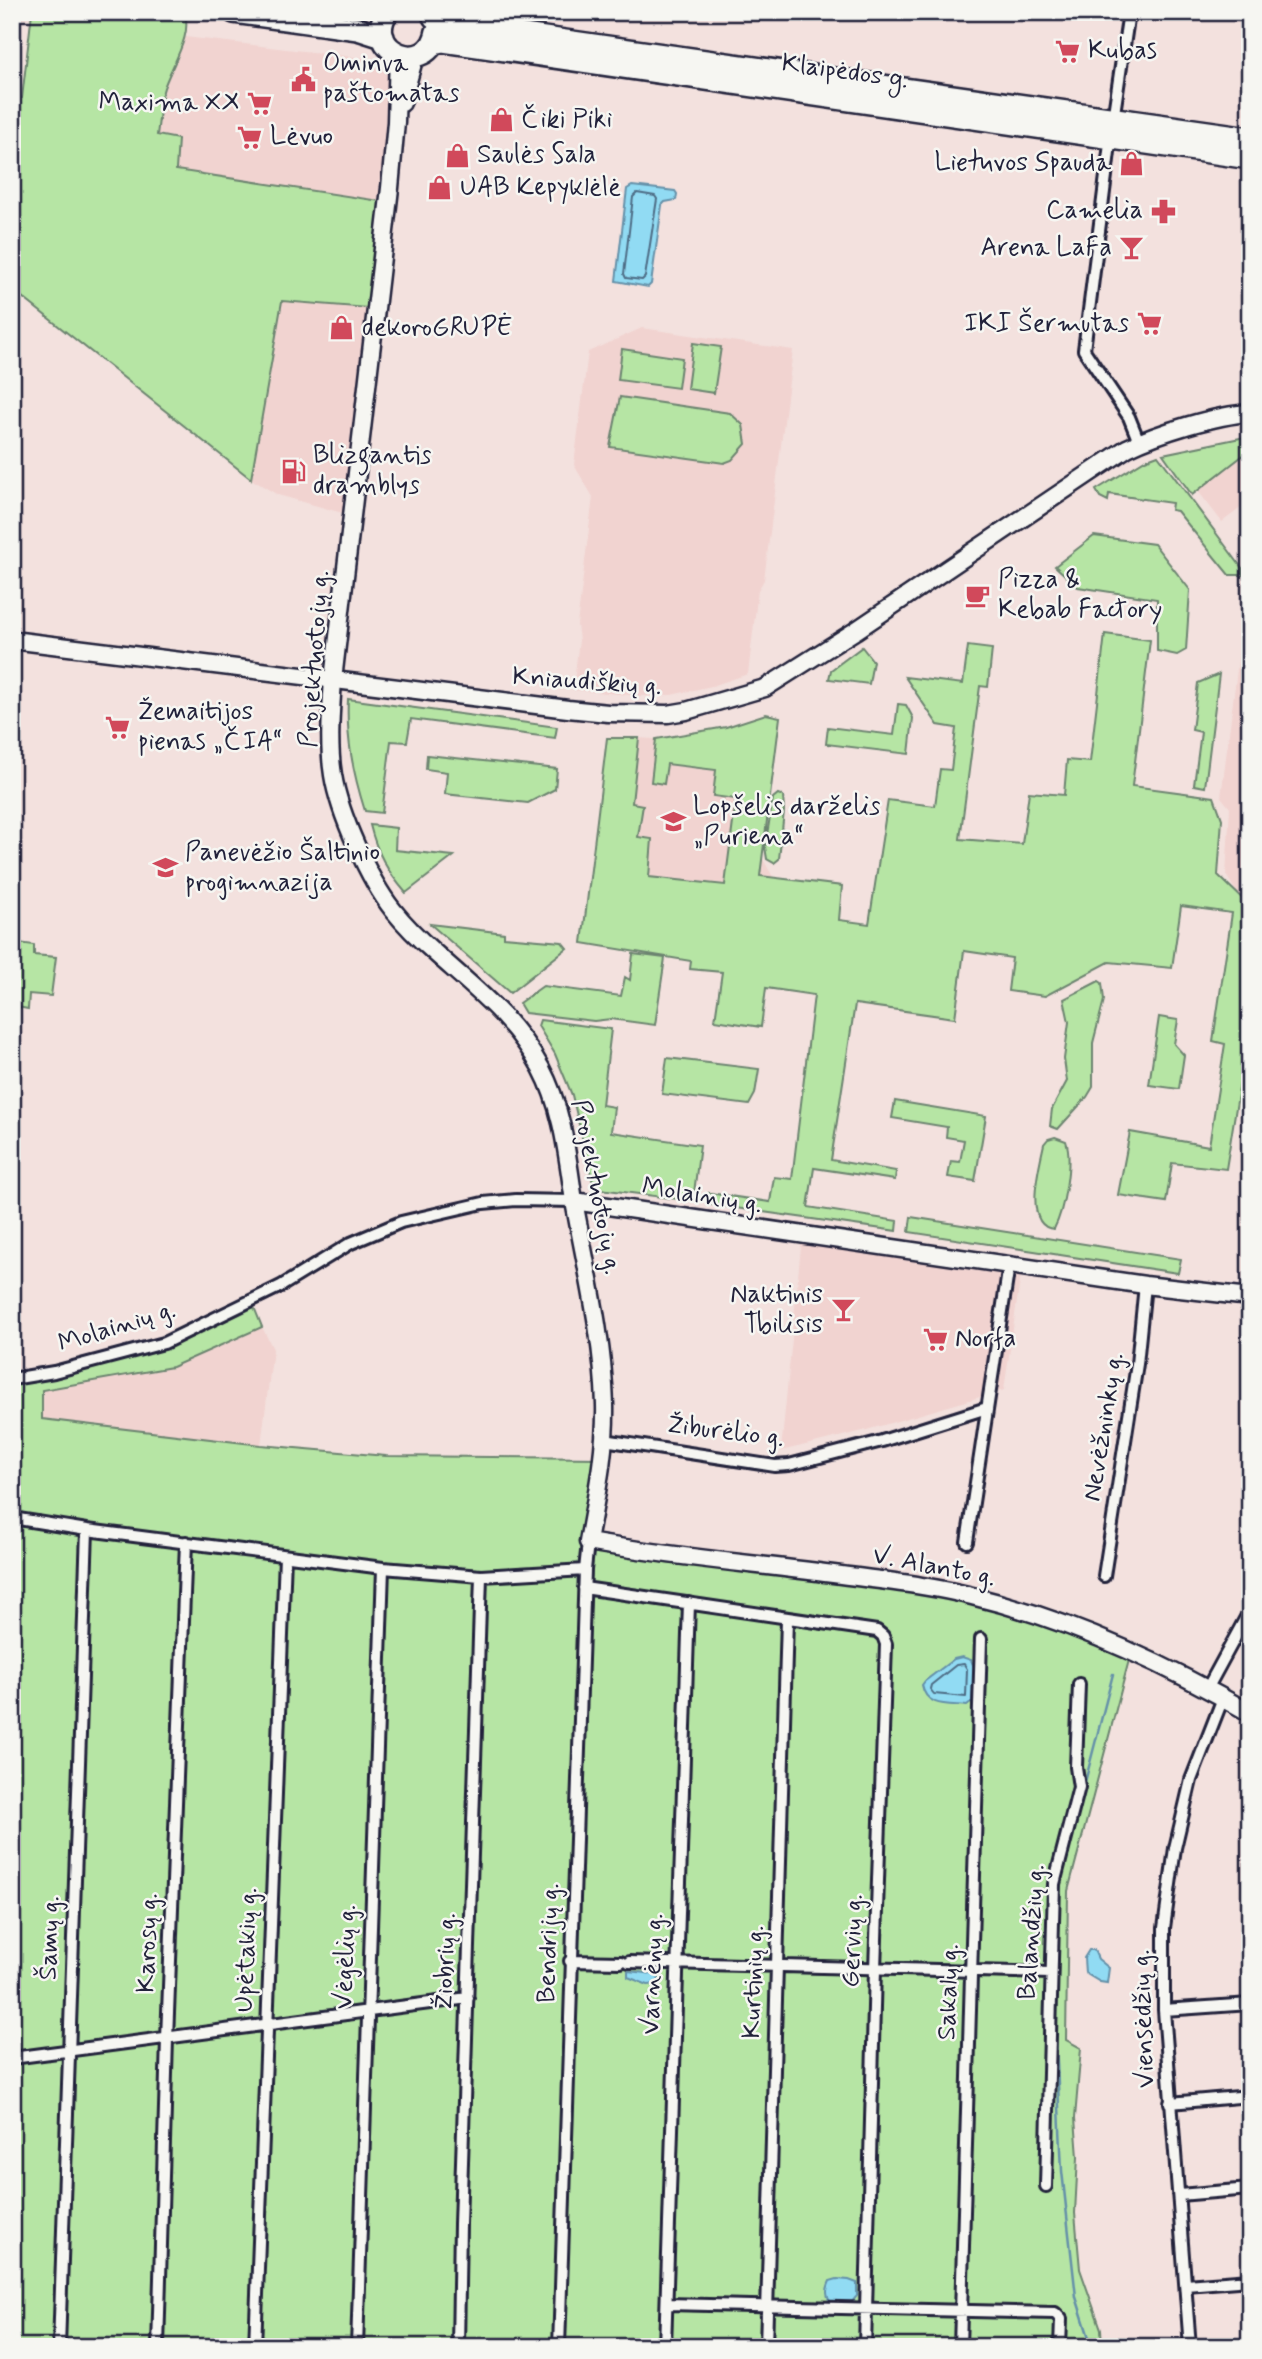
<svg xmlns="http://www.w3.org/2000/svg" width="1262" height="2359" font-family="Mynerve,sans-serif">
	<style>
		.built { fill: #f1d3d0 }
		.green { fill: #b6e5a4; stroke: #6c8470; stroke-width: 2 }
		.water { fill: #91dbf3; stroke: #6591a9; stroke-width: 2 }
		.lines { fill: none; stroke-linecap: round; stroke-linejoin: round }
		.shore { stroke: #4e6c85; stroke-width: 2 }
		.stream { stroke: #6591a9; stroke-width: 2.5 }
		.street-casing { stroke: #22223b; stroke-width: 16 }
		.secondary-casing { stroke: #22223b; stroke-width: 21 }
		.highway-casing { stroke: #22223b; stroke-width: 26 }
		.street { stroke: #f6f6f2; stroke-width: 10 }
		.secondary { stroke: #f6f6f2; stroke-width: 16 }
		.highway { stroke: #f6f6f2; stroke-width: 21 }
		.labels { text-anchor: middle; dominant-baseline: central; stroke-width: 5; stroke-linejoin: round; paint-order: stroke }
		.poi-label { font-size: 26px; fill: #22223b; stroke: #f6f6f2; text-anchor: start }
		.street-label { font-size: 26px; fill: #22223b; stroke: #f6f6f2 }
	</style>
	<rect width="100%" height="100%" fill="#f3e1de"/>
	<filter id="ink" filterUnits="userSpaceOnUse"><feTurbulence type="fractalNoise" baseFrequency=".0143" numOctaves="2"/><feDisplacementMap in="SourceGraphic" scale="14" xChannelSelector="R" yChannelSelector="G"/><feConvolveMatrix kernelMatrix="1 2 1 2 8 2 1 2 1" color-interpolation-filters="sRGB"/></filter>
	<g filter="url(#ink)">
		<path class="built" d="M442,12H539L537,29Z
			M185,37L396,62L380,201L176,170L157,136L164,89Z
			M282,300L368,308L346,514L278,495L251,479Z
			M642,328L793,350L764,580L758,590L748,674L712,686L671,695L641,696L573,690L579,640L577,625L593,497L574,465L588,352Z
			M1250,450V501L1222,522L1198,491Z
			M1242,630L1250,631V914L1226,875L1230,808L1221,797Z
			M766,714L780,717L762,857L785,899L620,890L636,738L656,739L726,727Z
			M802,1236L1022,1267L1004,1390L863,1431L781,1451Z
			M262,1327L273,1349L261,1445L42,1419V1390L172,1367Z"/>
		<path class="green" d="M32,12H183C196,31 168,71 163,91C160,105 159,121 157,135L178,139L176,170L380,201L368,308L282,301L251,479L12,289V98H22Z
			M693,343L721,347L714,393L687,389Z
			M622,349L682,358L678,388L618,380Z
			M620,397L730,413L743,425L746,444L732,460L724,463L610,447Z
			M1250,436V450L1192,495L1163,454Z
			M1158,455L1242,568V575H1229L1177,511L1171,510L1172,503L1109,494L1108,501L1100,497L1096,490L1145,460Z
			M1094,536L1154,544L1190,590L1186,650L1177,655L1157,651V599L1078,587L1055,566Z
			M1105,634L1150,640L1132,786L1214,797L1222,819L1218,875L1250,906V1021L1226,1169L1172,1163L1166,1202L1118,1195L1130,1132L1209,1146L1225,1044L1213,1041L1232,913L1181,906L1172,968L1109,962L1045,996L1008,991L1012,958L964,951L955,1018L855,1004L831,1160L896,1171L895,1180L814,1168L808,1207L898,1221L897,1231L707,1204L709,1193L770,1202L774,1177L792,1179L814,995L766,988L761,1027L715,1020L722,972L690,969L691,961L582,943L607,738H639L632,803L643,805L638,837L652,839L649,877L725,885L736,799L713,796L716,770L667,764L664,784L651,782L656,739L726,727L766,714L780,717L760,876L842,886L839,920L869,924L888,800L935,806L940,769L951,770L956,728L938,725L905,677L963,684L968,646L992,649L988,687L980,686L960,839L1022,844L1029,792L1064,795L1067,760L1090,762Z
			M862,647L873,661L869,684L829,679L831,670Z
			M1219,674L1205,787L1194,785L1201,732L1192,730L1198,683Z
			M348,699L557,727L555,738L411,719L407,742L391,741L382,813L365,811C353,773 346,738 348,699Z
			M898,704L906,705L913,718L909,754L826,744L828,727L894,735Z
			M427,755L557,769L555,789L528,803L445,794L447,772L426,769Z
			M778,794L783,796L784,811L779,859L774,863L767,859L765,847L773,798Z
			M370,825L396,828L395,850L454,856L406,893C387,871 377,853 370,825Z
			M430,924L504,933V937L562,942L567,948L510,993Z
			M12,942L34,945V955L56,957L51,996L29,994L28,1009L12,1006Z
			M633,954L665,958L655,1025L611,1019L594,1021L525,1013L519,1003L543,986L621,996L625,977L630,980Z
			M1099,981L1102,983L1104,1000L1093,1043V1087L1087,1097L1058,1129L1050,1126L1052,1109L1067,1081L1064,1059L1069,1022L1064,999Z
			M1159,1017L1178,1020L1174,1044L1184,1055L1179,1089L1149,1085Z
			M540,1020L611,1029L602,1105L614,1107L611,1132L700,1145L693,1201L600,1189L593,1183L572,1095L555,1054L538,1026Z
			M667,1058L759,1069L755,1094L749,1105L662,1094Z
			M895,1101L986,1116L975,1181L948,1177L951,1161L960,1162L964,1140L946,1137L947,1127L892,1118Z
			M1055,1137L1066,1141C1073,1161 1064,1210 1054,1229C1022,1227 1040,1163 1044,1144L1048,1139Z
			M911,1217L1181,1259L1178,1273L909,1232Z
			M252,1302L262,1327L172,1367L42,1390V1419L261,1445L386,1456L602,1458L587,1552C612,1550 630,1557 654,1561C678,1566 703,1567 727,1566C861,1584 1010,1593 1129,1660L1068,1891L1066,2040L1081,2048L1075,2118L1078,2157L1075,2213L1080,2269L1101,2329L1102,2347H12V1385L54,1378V1372L164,1343Z"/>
		<path class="water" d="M632,186L675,191L677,194L676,200L665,202L662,205L651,284L648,287L616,281L627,189Z
			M962,1657L971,1660L974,1667L972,1702L967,1706C949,1704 926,1708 922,1685L925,1681L954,1659Z
			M1089,1950H1094L1098,1959L1109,1968L1107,1983L1100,1982L1085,1973L1084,1958Z
			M628,1971L655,1974L659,1977L658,1984L648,1985L628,1977Z
			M837,2279L849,2280L857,2283V2296L851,2303L830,2302C826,2294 826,2290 830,2281Z"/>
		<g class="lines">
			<path class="shore" d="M637,193L655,196L657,199L645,277L642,280L626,278L624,274L633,197Z
				M964,1664L967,1669L966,1697L934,1694L930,1689L931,1685L956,1665Z"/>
			<path class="stream" d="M1084,1786L1113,1674
				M1055,2020L1062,2171L1076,2297L1092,2347"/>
			<defs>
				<path id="street" d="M1113,120L1129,12
					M1111,136L1084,350L1129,417L1139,442
					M12,1379L54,1372L164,1343L281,1286L351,1243L401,1222L483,1203L516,1200L574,1201
					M604,1440L775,1466L789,1465L882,1441L987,1408
					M12,1518L87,1530L383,1568L481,1576L585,1570
					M967,1542L1009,1265
					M1104,1576L1137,1364L1145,1285
					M584,1588L877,1631L883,1636L886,1644L875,1969L865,2347
					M1207,1689L1250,1610
					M570,1961L621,1962
					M629,1962L1051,1973
					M1164,2010L1250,2004
					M12,2058L468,1998
					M1170,2103L1250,2096
					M1046,2186L1054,1884L1079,1787L1076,1767L1079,1684
					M1179,2195L1250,2189
					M1186,2285L1250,2280
					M667,2304L1055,2313L1061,2319L1060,2347
					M59,2347L87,1530
					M158,2347L167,2039L186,1542
					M255,2347L285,1556
					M357,2347L383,1568
					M458,2347L460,2224L481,1576
					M559,2347L585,1570L588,1542
					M665,2347L689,1603
					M766,2347L787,1619
					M960,2347L981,1639
					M1190,2347L1164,2010V1928L1175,1848L1191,1780L1223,1698"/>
				<path id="secondary" d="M398,54L396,122L390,188L333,680C331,711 328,744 333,775C339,813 369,880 393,910C405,925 419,939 434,952C475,989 513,1017 541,1068C563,1109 567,1155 574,1201C586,1268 603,1336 605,1405C606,1451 596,1497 588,1542C672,1557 757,1564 841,1575C885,1581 929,1585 972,1596C1071,1620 1162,1662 1250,1713
					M402,103L415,56
					M12,640L568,709L608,713L668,714L686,711L765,688L855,631L1127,448C1158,433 1216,415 1250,413
					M574,1201L1145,1285L1250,1297"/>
				<path id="highway" d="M234,12L358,29L383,37
					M387,12C362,52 429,78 437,31
					M434,17L446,23L530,36L1250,138
					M433,43L443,41L1250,158"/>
			</defs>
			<use href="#street" class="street-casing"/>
			<use href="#secondary" class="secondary-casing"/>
			<use href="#highway" class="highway-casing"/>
			<use href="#street" class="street"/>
			<use href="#secondary" class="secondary"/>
			<use href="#highway" class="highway"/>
		</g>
	</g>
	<defs>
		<symbol id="supermarket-bare" viewBox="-9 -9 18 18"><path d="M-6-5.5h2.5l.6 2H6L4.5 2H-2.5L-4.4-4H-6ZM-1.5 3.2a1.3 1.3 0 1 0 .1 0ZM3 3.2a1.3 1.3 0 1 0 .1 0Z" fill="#d1495b" stroke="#f6f6f2" stroke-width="2.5" paint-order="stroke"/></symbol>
		<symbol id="civic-bare" viewBox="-9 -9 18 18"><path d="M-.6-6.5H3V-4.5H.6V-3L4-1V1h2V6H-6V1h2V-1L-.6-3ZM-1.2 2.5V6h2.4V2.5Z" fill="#d1495b" stroke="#f6f6f2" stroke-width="2.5" paint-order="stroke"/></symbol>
		<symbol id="shop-bare" viewBox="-9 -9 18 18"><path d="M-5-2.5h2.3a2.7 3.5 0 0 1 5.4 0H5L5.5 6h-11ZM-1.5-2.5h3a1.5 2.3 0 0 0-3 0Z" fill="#d1495b" stroke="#f6f6f2" stroke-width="2.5" paint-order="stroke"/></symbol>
		<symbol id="pharmacy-bare" viewBox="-9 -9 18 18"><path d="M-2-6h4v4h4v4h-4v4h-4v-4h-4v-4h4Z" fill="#d1495b" stroke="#f6f6f2" stroke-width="2.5" paint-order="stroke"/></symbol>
		<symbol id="bar-bare" viewBox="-9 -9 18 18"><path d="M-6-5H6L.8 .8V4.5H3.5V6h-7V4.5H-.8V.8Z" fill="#d1495b" stroke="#f6f6f2" stroke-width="2.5" paint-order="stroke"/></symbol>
		<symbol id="fuel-bare" viewBox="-9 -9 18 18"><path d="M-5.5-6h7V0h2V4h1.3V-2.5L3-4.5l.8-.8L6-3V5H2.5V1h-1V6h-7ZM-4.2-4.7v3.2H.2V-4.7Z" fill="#d1495b" stroke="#f6f6f2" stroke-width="2.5" paint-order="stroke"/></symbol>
		<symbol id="cafe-bare" viewBox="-9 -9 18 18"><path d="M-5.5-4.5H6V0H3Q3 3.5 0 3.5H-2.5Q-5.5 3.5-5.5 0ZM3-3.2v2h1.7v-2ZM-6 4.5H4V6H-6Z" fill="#d1495b" stroke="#f6f6f2" stroke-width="2.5" paint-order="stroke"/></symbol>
		<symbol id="school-bare" viewBox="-9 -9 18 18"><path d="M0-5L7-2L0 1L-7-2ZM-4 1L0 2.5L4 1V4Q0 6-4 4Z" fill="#d1495b" stroke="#f6f6f2" stroke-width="2.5" paint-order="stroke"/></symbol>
	</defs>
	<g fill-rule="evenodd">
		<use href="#supermarket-bare" x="1050" y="34" width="35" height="35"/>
		<use href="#civic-bare" x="286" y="62" width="35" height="35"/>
		<use href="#supermarket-bare" x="242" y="86" width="35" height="35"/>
		<use href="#shop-bare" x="484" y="102" width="35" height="35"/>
		<use href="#supermarket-bare" x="232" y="120" width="35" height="35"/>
		<use href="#shop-bare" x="440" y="138" width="35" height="35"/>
		<use href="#shop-bare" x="1114" y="146" width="35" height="35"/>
		<use href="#shop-bare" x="422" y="170" width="35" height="35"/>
		<use href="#pharmacy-bare" x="1146" y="194" width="35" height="35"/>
		<use href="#bar-bare" x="1114" y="230" width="35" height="35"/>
		<use href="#supermarket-bare" x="1132" y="306" width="35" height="35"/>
		<use href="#shop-bare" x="324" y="310" width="35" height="35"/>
		<use href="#fuel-bare" x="276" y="454" width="35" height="35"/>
		<use href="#cafe-bare" x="960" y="578" width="35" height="35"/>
		<use href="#supermarket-bare" x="100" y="710" width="35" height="35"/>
		<use href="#school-bare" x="656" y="804" width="35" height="35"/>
		<use href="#school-bare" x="148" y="850" width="35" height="35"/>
		<use href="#bar-bare" x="826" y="1292" width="35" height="35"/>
		<use href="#supermarket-bare" x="918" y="1322" width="35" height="35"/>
	</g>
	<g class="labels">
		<g class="poi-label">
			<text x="1088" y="51">Kubas</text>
			<text x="323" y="64">Ominva<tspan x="323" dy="30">paštomatas</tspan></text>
			<text x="240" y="103" text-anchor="end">Maxima XX</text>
			<text x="521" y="120">Čiki Piki</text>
			<text x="270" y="137">Lėvuo</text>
			<text x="477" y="155">Saulės Sala</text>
			<text x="1111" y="163" text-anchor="end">Lietuvos Spauda</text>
			<text x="460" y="188">UAB Kepyklėlė</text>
			<text x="1143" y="211" text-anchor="end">Camelia</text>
			<text x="1112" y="248" text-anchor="end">Arena LaFa</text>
			<text x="1129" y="324" text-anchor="end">IKI Šermutas</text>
			<text x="362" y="328">dekoroGRUPĖ</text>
			<text x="313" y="456">Blizgantis<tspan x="313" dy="30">dramblys</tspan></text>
			<text x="998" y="580">Pizza &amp;<tspan x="998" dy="30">Kebab Factory</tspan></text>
			<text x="138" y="712">Žemaitijos<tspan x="138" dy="30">pienas „ČIA“</tspan></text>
			<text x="693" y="807">Lopšelis darželis<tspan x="693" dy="30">„Puriena“</tspan></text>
			<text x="185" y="853">Panevėžio Šaltinio<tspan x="185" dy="30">progimnazija</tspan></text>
			<text x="823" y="1295" text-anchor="end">Naktinis<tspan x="823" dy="30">Tbilisis</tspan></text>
			<text x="955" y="1339">Norfa</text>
		</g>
		<g class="street-label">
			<text transform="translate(845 72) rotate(8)">Klaipėdos g.</text>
			<text transform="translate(315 659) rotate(-86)">Projektuotojų g.</text>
			<text transform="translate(587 682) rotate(4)">Kniaudiškių g.</text>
			<text transform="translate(596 1187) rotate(79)">Projektuotojų g.</text>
			<text transform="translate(702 1196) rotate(9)">Molainių g.</text>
			<text transform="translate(117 1327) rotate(-17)">Molainių g.</text>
			<text transform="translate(1104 1427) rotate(-81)">Nevėžninkų g.</text>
			<text transform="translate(726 1432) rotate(7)">Žiburėlio g.</text>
			<text transform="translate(934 1567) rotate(11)">V. Alanto g.</text>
			<text transform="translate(1032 1932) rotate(-86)">Balandžių g.</text>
			<text transform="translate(50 1938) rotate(-88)">Šamų g.</text>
			<text transform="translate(853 1941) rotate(-88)">Gervių g.</text>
			<text transform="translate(148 1943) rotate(-88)">Karosų g.</text>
			<text transform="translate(549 1943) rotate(-88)">Bendrijų g.</text>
			<text transform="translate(247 1950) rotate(-88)">Upėtakių g.</text>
			<text transform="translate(346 1957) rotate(-88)">Vėgėlių g.</text>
			<text transform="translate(446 1961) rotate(-88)">Žiobrių g.</text>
			<text transform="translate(653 1974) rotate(-88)">Varnėnų g.</text>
			<text transform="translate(754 1982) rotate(-88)">Kurtinių g.</text>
			<text transform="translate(949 1992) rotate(-88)">Sakalų g.</text>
			<text transform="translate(1144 2019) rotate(-92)">Viensėdžių g.</text>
		</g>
	</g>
	<rect width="1262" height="2359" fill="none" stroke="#f6f6f2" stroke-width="42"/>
	<rect x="21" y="21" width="1220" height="2317" fill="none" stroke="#22223b" stroke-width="2.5" filter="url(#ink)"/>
</svg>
